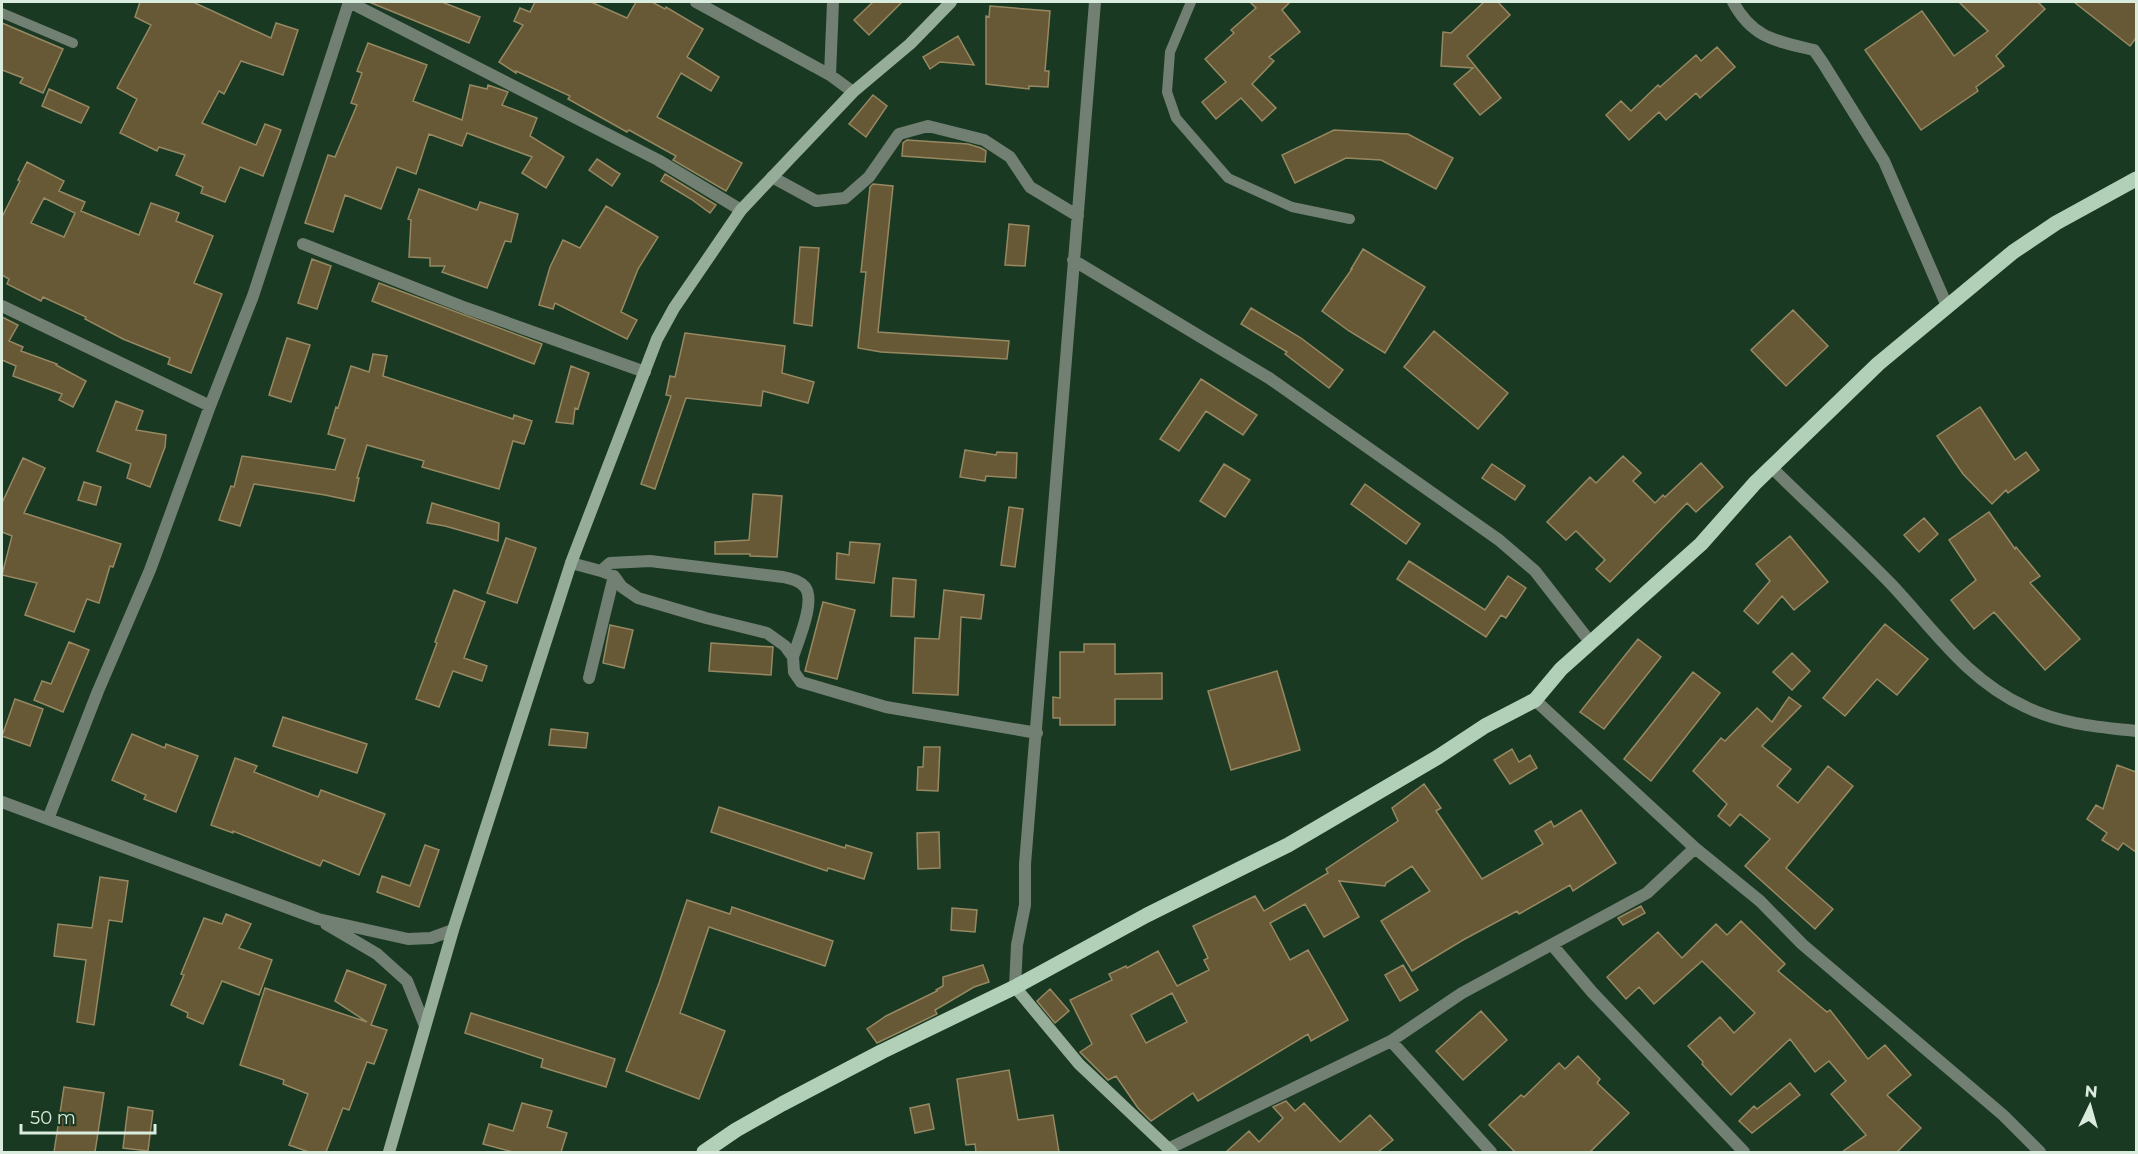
<svg xmlns="http://www.w3.org/2000/svg" width="2138" height="1154" font-family="Montserrat,sans-serif">
	<style>
		.building { fill: #675935; stroke: #968862; stroke-width: 1.5; fill-rule: evenodd }
		.lines { fill: none; stroke-linecap: round; stroke-linejoin: round }
		.lane { stroke: #728074; stroke-width: 10 }
		.street { stroke: #728074; stroke-width: 12 }
		.secondary { stroke: #96ad9a; stroke-width: 12 }
		.primary { stroke: #b2d0b7; stroke-width: 15 }
	</style>
	<rect width="100%" height="100%" fill="#1a3922"/>
	<path class="building" d="M140,2H193L271,38L276,23L298,30L283,75L241,61L224,94L219,91L202,123L256,145L265,124L281,130L263,176L240,167L225,202L201,193L203,187L176,175L185,155L159,147L157,151L120,133L137,99L117,88L151,25L135,17Z
		M369,2H442L480,17L469,43Z
		M535,2H591L627,18L636,2H652L665,9L666,7L703,29L687,57L719,77L711,91L681,73L657,117L742,163L726,191L673,160L676,156L629,130L627,132L568,99L570,96L516,71V73L499,62L523,25L514,21L520,8L530,12Z
		M873,2H902L869,35L854,20Z
		M1250,2H1290L1282,10L1300,32L1269,57L1274,61L1252,84L1276,108L1262,121L1241,98L1216,119L1202,102L1226,82L1205,59L1234,33L1231,30L1256,8Z
		M1484,2H1498L1510,15L1467,56L1501,98L1480,115L1454,84L1473,68L1441,66L1443,32L1451,33Z
		M1959,2H2038L2045,9L1996,56L2004,66L1976,87L1978,91L1921,130L1865,50L1922,11L1954,56L1988,31Z
		M2074,2H2136V38L2130,46Z
		M990,6L1050,11L1045,71H1049L1048,87L1029,86V89L986,84V16L989,17Z
		M2,23L63,49L43,93L20,83L23,78L2,70Z
		M958,36L974,65L940,62L930,69L923,57Z
		M368,43L427,65L413,101L462,120L470,85L487,89L488,85L508,92L502,105L537,118L530,136L564,157L546,188L522,173L532,157L467,133L462,146L429,134L416,174L397,167L381,209L345,195L333,232L305,223L328,155L335,157L357,105L351,103L362,73L357,71Z
		M1717,47L1735,67L1700,98L1696,93L1666,120L1659,112L1629,140L1606,115L1621,101L1631,111L1658,85L1660,87L1696,55L1701,61Z
		M49,89L89,107L81,123L42,106Z
		M873,95L887,106L866,137L849,124Z
		M1334,130L1408,134L1453,158L1436,189L1381,160L1346,158L1295,183L1282,155Z
		M907,140L968,144L981,148L986,151L985,162L902,156L903,143Z
		M597,159L620,174L612,186L589,170Z
		M27,162L64,181L59,191L85,202L81,211L139,235L151,203L179,213L176,221L213,236L194,283L222,294L191,373L168,364L170,358L123,339L85,319L86,317L43,297L41,301L7,284L9,279L2,275V217L20,181L18,180ZM44,198L75,213L64,237L31,223Z
		M665,174L716,205L710,213L691,199L661,181Z
		M873,184L893,186L878,332L1009,341L1007,359L881,352L858,348L866,272H861L870,187Z
		M419,189L477,210L480,202L518,214L511,242L505,241L487,288L442,272L445,266H430V258L409,257L411,220L408,219Z
		M606,206L658,237L638,269L621,312L637,320L627,339L555,303L553,309L539,305L550,267L563,240L580,248Z
		M1009,224L1029,226L1025,266L1005,265Z
		M800,247L819,248L812,326L794,323Z
		M1363,249L1425,287L1385,353L1349,331L1322,311L1352,269H1351Z
		M312,259L331,266L317,309L298,303Z
		M379,283L542,344L534,364L372,301Z
		M1251,308L1301,338L1343,370L1329,388L1285,354L1287,352L1241,324Z
		M1793,310L1828,346L1786,386L1751,350Z
		M2,317L18,325L9,341L23,347L21,351L57,364L56,365L86,381L73,407L59,400L62,394L13,376L16,366L2,360Z
		M1434,331L1508,393L1478,429L1404,367Z
		M685,333L785,346L782,373L814,382L808,403L763,391L761,406L686,398L655,489L641,484L671,396L666,395L670,376L675,377Z
		M287,338L310,345L291,402L269,395Z
		M373,354L387,356L383,376L513,419L514,415L532,421L524,444L513,441L499,489L422,467L424,461L367,445L357,478H359L354,501L325,495L254,484L240,526L219,520L231,486L234,487L242,456L335,470L345,439L328,434L336,407L338,408L351,366L369,372Z
		M571,366L589,373L578,409L575,408L573,424L556,422Z
		M1201,379L1257,415L1243,435L1206,411L1179,451L1160,439Z
		M116,401L143,411L136,430L166,435L165,447L150,487L127,478L131,464L97,451Z
		M1980,407L2015,460L2026,452L2039,470L2008,493L2006,490L1992,504L1963,474L1937,436Z
		M965,450L996,455L997,452L1017,453L1016,478L986,476L985,481L960,477Z
		M1623,456L1641,473L1633,481L1655,503L1663,495L1665,497L1701,463L1723,487L1696,512L1687,503L1610,582L1596,569L1605,560L1576,531L1566,540L1547,522L1590,477L1596,483Z
		M23,458L45,468L24,513L121,544L113,567L110,566L99,603L87,599L74,632L25,615L37,583L2,575L12,536L2,532V503Z
		M1224,464L1250,480L1225,517L1200,501Z
		M1492,464L1525,486L1515,500L1482,478Z
		M84,482L101,487L96,505L78,500Z
		M1365,484L1420,524L1406,544L1351,504Z
		M753,494L782,496L777,557L750,556V554H715V542L749,540Z
		M432,503L499,523L498,541L445,526L427,523Z
		M1009,507L1023,509L1015,567L1001,565Z
		M1989,512L2015,549L2016,547L2040,576L2030,583L2080,639L2045,670L1994,612L1974,629L1951,600L1976,580L1949,540Z
		M1924,518L1938,534L1919,552L1904,535Z
		M1790,536L1828,582L1794,610L1782,596L1758,624L1744,611L1770,581L1756,564Z
		M506,538L536,548L517,603L487,593Z
		M850,542L880,544L874,583L836,579L837,553L849,555Z
		M1409,561L1485,610L1508,576L1526,588L1506,618L1501,615L1486,637L1397,579Z
		M893,578L916,580L914,617L891,616Z
		M454,590L485,602L464,658L487,666L482,681L453,671L439,707L416,699L437,643L435,642Z
		M944,590L984,595L981,619L961,617L958,695L913,693L915,638L939,639Z
		M823,602L855,610L837,679L805,671Z
		M1885,624L1928,659L1897,695L1877,679L1845,716L1823,698Z
		M610,625L633,630L624,668L603,663Z
		M1638,639L1661,657L1604,729L1580,712Z
		M69,642L89,650L63,712L34,700L42,681L51,684Z
		M711,643L773,647L771,675L709,671Z
		M1084,644H1115V674L1162,673V699H1115V725H1060V718H1053V697L1060,698V652H1084Z
		M1792,653L1810,671L1792,690L1773,672Z
		M1277,671L1300,750L1231,770L1208,691Z
		M1693,672L1720,693L1651,781L1624,759Z
		M1789,697L1801,706L1762,746L1791,769L1777,786L1798,803L1828,766L1853,786L1786,868L1833,909L1815,929L1745,866L1770,839L1740,814L1730,826L1718,816L1727,804L1693,771L1721,738L1725,741L1757,708L1772,722Z
		M15,699L43,709L30,746L2,736Z
		M283,717L367,744L357,773L273,746Z
		M551,729L588,733L586,748L549,745Z
		M132,734L165,748L166,744L198,756L176,812L144,799L146,795L112,780Z
		M924,747H940L938,791L917,790L918,767H923Z
		M1512,749L1519,762L1530,755L1537,768L1510,784L1494,760Z
		M235,758L257,766L254,772L318,797L321,790L385,814L359,875L323,860L320,866L233,831V833L211,825Z
		M2117,765L2136,772V852L2123,843L2118,850L2102,840L2107,833L2087,819L2096,805L2103,809Z
		M1424,784L1441,808L1436,811L1482,879L1543,844L1535,831L1551,821L1554,827L1581,810L1616,863L1573,891L1570,885L1519,914L1517,911L1463,940L1412,971L1381,921L1430,891L1412,866L1386,883L1385,886L1339,881L1359,917L1324,937L1305,904L1270,923L1290,960L1308,950L1348,1020L1311,1041L1308,1034L1198,1101L1193,1093L1151,1121L1138,1108L1116,1076L1108,1080L1080,1052L1092,1044L1070,1000L1112,980L1109,974L1126,966L1127,968L1158,951L1177,986L1209,970L1204,960L1208,958L1193,926L1255,896L1264,911L1328,873L1326,869L1398,821L1392,808ZM1172,993L1187,1022L1146,1043L1131,1015Z
		M719,807L845,848L846,845L872,853L864,879L828,868L827,871L711,832Z
		M939,832L940,868L918,869L917,833Z
		M425,845L439,850L419,907L377,892L382,876L410,886Z
		M100,877L128,881L122,922L109,920L94,1025L77,1022L86,960L54,956L58,924L92,928Z
		M687,900L730,914L732,907L833,941L825,966L709,927L680,1013L725,1031L699,1099L626,1071L659,983Z
		M1641,906L1645,913L1623,925L1618,918Z
		M952,908L977,910L975,932L951,930Z
		M226,914L251,924L239,948L272,960L259,995L222,981L203,1024L187,1017L188,1013L171,1005L184,975L181,974L204,918L222,924Z
		M1741,921L1785,964L1778,971L1827,1012L1830,1010L1868,1059L1885,1045L1911,1075L1887,1095L1921,1128L1897,1152H1842L1866,1135L1831,1094L1846,1081L1829,1061L1815,1072L1790,1039L1731,1095L1702,1064L1703,1062L1688,1046L1720,1017L1734,1033L1755,1013L1702,961L1654,1004L1639,987L1626,999L1607,977L1658,932L1682,958L1716,924L1727,935Z
		M983,965L989,982L974,987L935,1010L937,1014L877,1043L867,1029L886,1016L937,991L936,990L943,986V977Z
		M1403,965L1418,990L1400,1001L1385,975Z
		M347,970L386,985L371,1025L387,1030L374,1064L367,1062L349,1110L343,1108L326,1152H309L289,1145L308,1094L283,1084L284,1080L240,1065L265,988L367,1022L335,1001Z
		M1050,989L1069,1011L1055,1023L1037,1001Z
		M1481,1011L1507,1040L1463,1080L1436,1051Z
		M471,1013L615,1059L606,1087L541,1067L543,1059L465,1033Z
		M1578,1056L1600,1079L1597,1083L1629,1113L1590,1152H1515L1489,1125L1521,1095L1524,1097L1559,1063L1565,1069Z
		M1009,1070L1018,1120L1053,1115L1059,1152H976L975,1144L966,1145L957,1079Z
		M1790,1083L1800,1095L1752,1133L1739,1121L1754,1106L1757,1109Z
		M64,1087L104,1093L95,1152H54Z
		M1286,1101L1295,1111L1304,1103L1340,1142L1370,1115L1393,1140L1378,1152H1226L1249,1131L1259,1142L1283,1118L1273,1107Z
		M522,1103L552,1111L547,1127L567,1133L561,1152H513L483,1144L489,1124L513,1131Z
		M929,1104L934,1129L915,1133L910,1108Z
		M128,1107L153,1111L148,1151L123,1148Z"/>
	<g class="lines">
		<path class="lane" d="M1191,2L1170,52L1167,92L1176,118L1228,178L1292,207L1350,219
			M2,13L73,43"/>
		<path class="street" d="M349,2L658,160L741,210
			M696,2L830,75
			M833,2L830,75L853,92
			M1733,2C1753,39 1777,41 1814,50L1823,63L1884,161L1947,306
			M772,177L816,201L845,198L869,177L899,134L928,126L984,140L1010,157L1030,187L1078,216
			M303,244L466,308L645,372
			M1073,260L1269,378L1499,540L1535,571L1591,643
			M2,306L210,406
			M1771,467C1811,506 1853,545 1892,585C1935,631 1967,680 2026,707C2060,724 2099,727 2136,731
			M571,563L601,571L614,576L622,587L638,598L706,618L767,633L785,646L793,657L794,672L801,682L886,707L1037,733
			M601,571L610,563L650,561L783,577C791,579 799,580 805,587C816,601 798,641 793,657
			M589,678L614,576
			M1535,700L1695,848L1760,901L1802,944L2003,1115L2040,1152
			M2,802L318,919L408,939L431,938L453,930
			M48,819L98,691L150,570L210,406L253,296L349,2
			M326,924L377,954L407,981L425,1026
			M1553,946L1592,992L1744,1152
			M1015,987L1017,945L1025,905V864L1095,2
			M1391,1041L1491,1152
			M1168,1149L1391,1041L1462,993L1647,893L1695,848"/>
		<path class="secondary" d="M1015,987L1079,1064L1172,1152
			M389,1152L453,930L571,563L657,339L674,308L741,210L853,92L910,44L951,2"/>
		<path class="primary" d="M704,1152L736,1130L782,1104L881,1052L1015,987L1147,915L1288,845L1438,757L1485,726L1535,700L1561,669L1701,544L1755,483L1878,364L2013,252L2056,223L2136,179"/>
	</g>
	<rect width="2138" height="1154" fill="none" stroke="#daecdd" stroke-width="6"/>
	<g transform="translate(2090 1106) rotate(5)" stroke="#1a3922" stroke-width="4.5" paint-order="stroke">
	<path d="M0-4.5L10 22L0 15L-10 22Z" fill="#daecdd"/>
	<text y="-9" font-size="16" font-weight="bold" text-anchor="middle" fill="#daecdd">N</text>
	</g>
	<path d="M21 1124v9h134v-9" fill="none" stroke="#daecdd" stroke-width="3"/>
	<text x="30" y="1124" font-size="18" fill="#daecdd" stroke="#1a3922" stroke-width="4.5" paint-order="stroke">50 m</text>
</svg>
